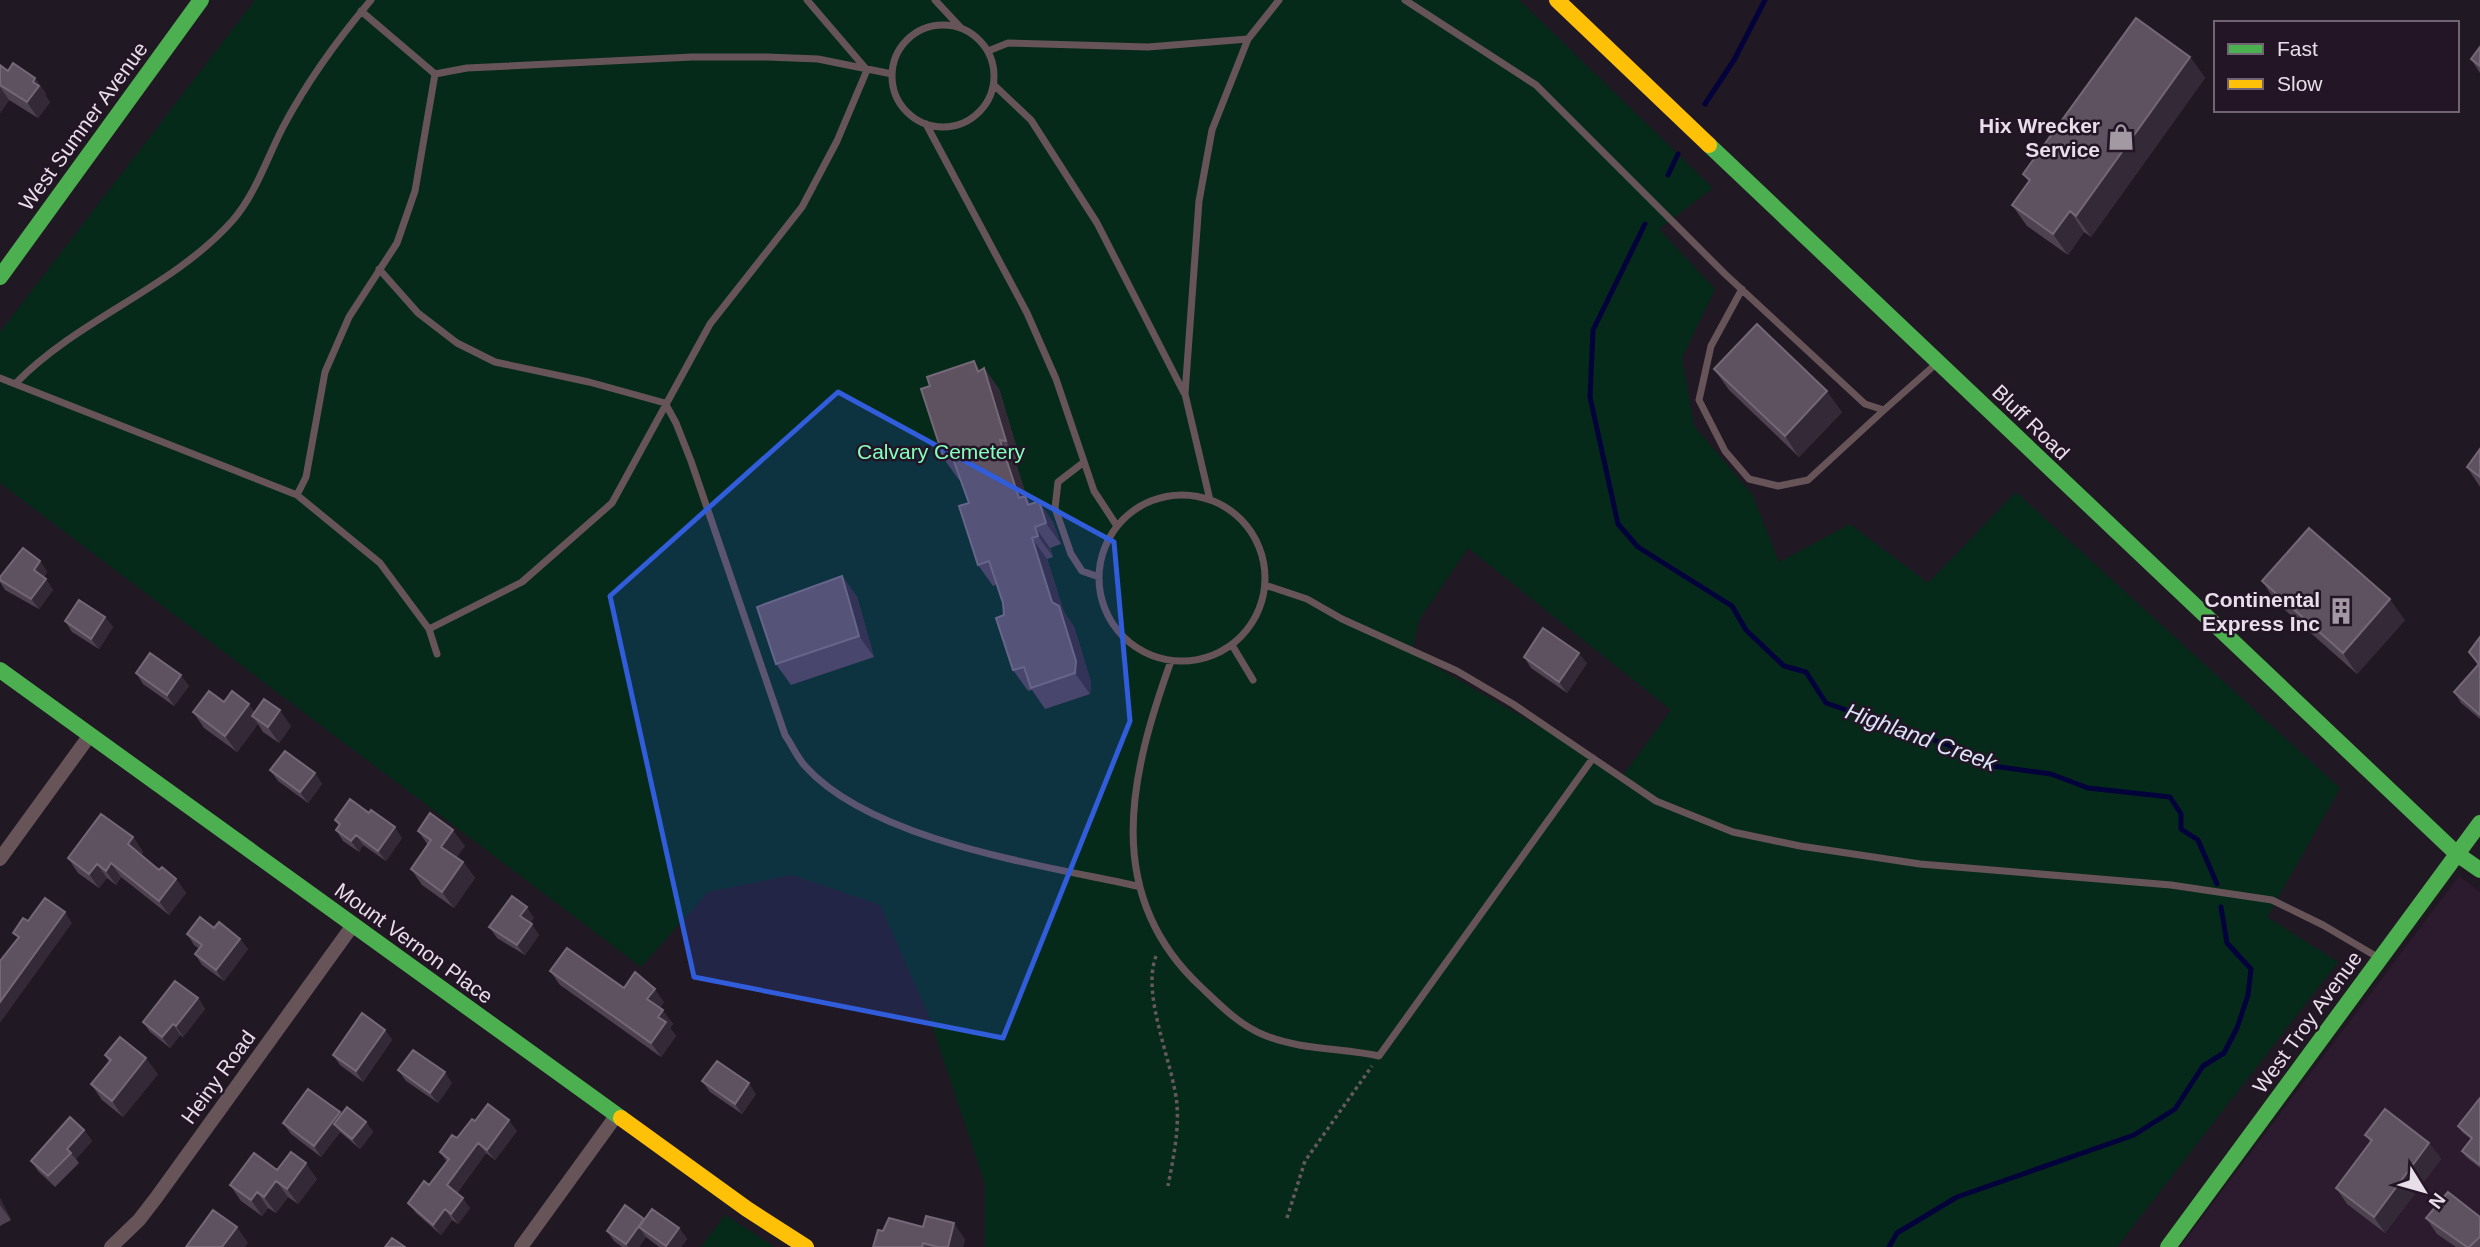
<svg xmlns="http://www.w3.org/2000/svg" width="2480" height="1247" font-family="Arial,sans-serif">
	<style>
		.built { fill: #2c1b2e }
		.green { fill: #062a1a; fill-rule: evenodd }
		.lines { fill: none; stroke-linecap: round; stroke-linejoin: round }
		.stream { stroke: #03023b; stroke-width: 5 }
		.path { stroke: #65595d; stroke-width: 3.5; stroke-dasharray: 3.5 3.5; stroke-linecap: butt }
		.lane { stroke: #675458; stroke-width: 7 }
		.street { stroke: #675458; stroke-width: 14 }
		.fast { stroke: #4caf50; stroke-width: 16 }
		.slow { stroke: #ffc107; stroke-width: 16 }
		.wall { fill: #4e4150 }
		.shaded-wall { fill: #342936 }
		.building { fill: #5e5260; stroke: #746876; stroke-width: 2 }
		.marked { fill: #315cda; fill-opacity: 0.2; stroke: #315cda; stroke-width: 5; stroke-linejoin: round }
		.labels { text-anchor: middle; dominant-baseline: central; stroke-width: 5; stroke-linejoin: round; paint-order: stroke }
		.poi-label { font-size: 21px; font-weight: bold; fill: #e8dee9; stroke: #231525; text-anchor: end }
		.street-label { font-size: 21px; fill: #e8dee9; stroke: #231525 }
		.park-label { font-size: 21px; fill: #83ffbd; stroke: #231525 }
		.water-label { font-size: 23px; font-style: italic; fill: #d9e4f8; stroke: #231525 }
	</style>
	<rect width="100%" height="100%" fill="#201822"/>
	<path class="built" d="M2459,876L2480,892V1247H2180Z"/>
	<path class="green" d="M255,0H1519L1713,188L1659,229L1715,289L1682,358L1694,426L1752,494L1779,562L1850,524L1928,583L2016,492L2340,788L2267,917L2338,962L2117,1247H985V1184L928,1014L880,905L792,875L708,892L641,967L0,483V332ZM1468,548L1671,710L1623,775L1412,653L1419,620Z
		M725,1215L775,1247H701Z"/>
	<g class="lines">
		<path class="stream" d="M1705,104L1734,60L1765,0
			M1668,175L1678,154
			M1645,224L1593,330L1590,397L1618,524L1638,547L1732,606L1746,630L1784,666L1806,672L1826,703L1951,746L1993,766L2051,774L2088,788L2170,797L2181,814V829L2198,840L2217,884
			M1889,1247L1897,1233L1957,1197L2134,1135L2175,1109L2203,1066L2224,1053L2237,1028L2248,995L2251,969L2227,943L2221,907"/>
		<path class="path" d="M1156,956C1141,996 1173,1062 1177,1105C1179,1133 1173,1159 1168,1186
			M1287,1218L1305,1161L1372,1066"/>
		<path class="lane" d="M807,0L867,70
			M935,0L961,28
			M1405,0L1536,85L1725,274L1865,404L1884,410L1937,363
			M361,11L435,74
			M892 76a51 51 0 1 1 102 0a51 51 0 1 1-102 0Z
			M988,51L1008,43L1148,47L1248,39
			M435,74L467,68L692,57H767L818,59L892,74
			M994,85L1031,120L1097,223L1184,393
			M926,124L1027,313L1056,379L1094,491L1117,526
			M379,269L418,313L457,343L495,362L589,382L665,403L676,423L691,461L785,735C792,745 797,757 805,766C872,841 1042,865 1137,886
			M1742,289L1711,346L1699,400L1725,451L1749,479L1778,486L1808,480L1884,410
			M0,378L297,495L380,563L429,629L437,654
			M16,383C79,318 173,288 233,220C256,193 267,158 283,127C308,80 337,40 371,0
			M1084,462L1058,482L1055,508L1071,554L1082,571L1099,577
			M297,495L306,477L325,372L349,317L397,243L415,191L435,74
			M1099 578a83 83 0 1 1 166 0a83 83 0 1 1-166 0Z
			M1210,500L1185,394L1199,201L1212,130L1248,39L1279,0
			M1265,585L1307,599L1342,619L1457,671L1513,704L1656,801L1733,832L1800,846L1920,864L2171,885L2272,900L2323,925L2379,958
			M429,629L522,582L612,503L710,324L802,207L837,141L867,70
			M1232,645L1253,680
			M1171,661C1130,775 1101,894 1201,987C1220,1005 1239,1025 1264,1035C1300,1050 1341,1048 1379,1056L1593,758"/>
		<path class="street" d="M0,859L90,735
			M111,1247L139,1220L156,1198L353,925
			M521,1247L616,1116"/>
		<path class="fast" d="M1709,145L2457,854L2480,870
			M0,277L201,0
			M0,670L621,1118
			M2168,1247L2480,823"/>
		<path class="slow" d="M1557,0L1709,145
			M621,1118L747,1209L806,1247"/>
	</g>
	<path class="wall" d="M2480,47V73L2471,59Z
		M2190,57L2205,78L2091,237L2084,232L2068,255L2027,226L2012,205L2029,182L2023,174Z
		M0,65L8,71L35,78L46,94L45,95L50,102L38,118L9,100L0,113Z
		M984,368L999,389L1021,462L1015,461L1027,498L1031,504L1053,522L1061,544L1050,548L1053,557L1047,559L1064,612L1074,627L1091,682L1090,694L1045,709L1032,690L1028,691L1013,670L1003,603L997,584L993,586L978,565L969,503L960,479L959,480L944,459L930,386L980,371Z
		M1714,369L1842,412L1799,457L1729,390Z
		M2480,449V487L2467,467Z
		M40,561L47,572L44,577L53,590L39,609L5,590L0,582V577Z
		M842,576L857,597L874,657L791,685L776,664Z
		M2262,581L2405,620L2357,674L2276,602Z
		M105,617L113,627L99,649L72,632L65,621Z
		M2480,637V719L2461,703L2454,692L2478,665L2469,652Z
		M1524,657L1587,663L1567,693L1531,668Z
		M136,673L189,686L174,706L143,684Z
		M224,702L255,712L291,726L279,743L263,732L258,724L237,752L204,728L193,712Z
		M270,770L315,773L322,784L308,803L278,781Z
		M335,820L402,838L386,861L363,845L359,852L343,841L336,830L339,826Z
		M418,831L465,846L456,857L463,862L475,878L454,908L422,885L411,869L428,845Z
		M133,837L143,852L141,855L159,870L176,879L186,893L169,915L121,877L116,885L107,878L99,888L78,873L68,858Z
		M534,918L530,923L539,935L525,955L497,938L489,927Z
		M214,928L240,939L248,949L224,981L202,965L195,954L199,949L194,945L187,934Z
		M550,971L624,988L664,1002L660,1008L673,1024L670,1028L676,1036L661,1057L560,985Z
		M198,998L205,1009L183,1037L180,1035L170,1048L150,1032L143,1022Z
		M385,1030L392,1040L363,1082L340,1065L333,1055Z
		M105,1055L158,1074L123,1117L102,1100L91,1084L109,1062Z
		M398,1070L452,1083L438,1103L406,1081Z
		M702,1081L756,1094L742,1114L710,1092Z
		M2480,1098V1168L2466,1157L2462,1151L2471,1139L2462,1132L2458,1126Z
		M340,1112L342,1114L366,1122L373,1132L360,1149L340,1132L321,1157L291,1134L283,1123Z
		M475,1121L517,1131L495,1160L486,1153L457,1193L470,1208L458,1224L452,1220L441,1235L416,1213L408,1203L429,1185L447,1162L440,1152L457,1138Z
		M84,1130L92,1141L76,1159L79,1163L55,1187L38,1171L31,1161Z
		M2365,1135L2429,1143L2441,1159L2385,1233L2347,1204L2336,1188L2371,1143Z
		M277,1170L317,1179L298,1204L288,1197L276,1213L268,1208L262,1216L241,1201L230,1185Z
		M0,1198L11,1220L0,1226Z
		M2480,1217V1247H2456L2437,1234L2426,1218Z
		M644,1219L679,1228L687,1239L681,1247H659L646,1237L639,1247H622L614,1241L607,1231Z
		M965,1239L963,1247H873Z"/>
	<path class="shaded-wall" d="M2190,57L2205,78L2091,237L2076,216Z
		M35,78L46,94L45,95L50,102L38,118L27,102L33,82Z
		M0,87L9,100L0,113Z
		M2070,211L2084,232L2068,255L2053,234Z
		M974,361L988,381L984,368L999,389L1021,462L1006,441Z
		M1827,391L1842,412L1799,457L1785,436Z
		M1000,440L1015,461L1027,498L1040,517L1043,526L1030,507L1019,498Z
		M1039,501L1053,522L1061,544L1046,523Z
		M1035,527L1050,548L1053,557L1038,536Z
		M1032,538L1047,559L1064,612L1074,627L1091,682L1090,694L1075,673Z
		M40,561L47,572L41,580L34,570Z
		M842,576L857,597L874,657L859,636Z
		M46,579L53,590L39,609L31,599Z
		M2390,599L2405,620L2357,674L2343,653Z
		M105,617L113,627L99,649L91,639Z
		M1579,653L1587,663L1567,693L1559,682Z
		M181,675L189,686L174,706L167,695Z
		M249,704L260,720L252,716L258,724L237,752L225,736Z
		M280,710L291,726L279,743L268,727Z
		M315,773L322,784L308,803L300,792Z
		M395,827L402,838L386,861L378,851Z
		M453,830L465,846L453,863L441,847Z
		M356,835L363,845L359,852L351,841Z
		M133,837L143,852L138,859L128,844Z
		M463,862L475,878L454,908L442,892Z
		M111,863L121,877L116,885L106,871Z
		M97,864L107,878L99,888L89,874Z
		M176,879L186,893L169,915L159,901Z
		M527,907L534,918L528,927L520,916Z
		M65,912L72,923L0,1023V1002Z
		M532,924L539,935L525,955L517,945Z
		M240,939L248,949L224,981L216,970Z
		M655,989L664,1002L657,1013L647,999Z
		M198,998L205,1009L183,1037L176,1026Z
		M663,1010L673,1024L670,1028L676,1036L661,1057L651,1043L658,1017Z
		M173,1024L180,1035L170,1048L162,1037Z
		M385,1030L392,1040L363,1082L356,1071Z
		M146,1058L158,1074L123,1117L112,1101Z
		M445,1072L452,1083L438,1103L430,1093Z
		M749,1083L756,1094L742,1114L735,1104Z
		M340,1112L347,1122L334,1124L340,1132L321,1157L314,1146Z
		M509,1120L517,1131L495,1160L487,1150Z
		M366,1122L373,1132L360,1149L352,1139Z
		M84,1130L92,1141L76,1159L67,1149Z
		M478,1143L486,1153L455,1195L447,1185Z
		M2429,1143L2441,1159L2385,1233L2374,1217Z
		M306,1163L317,1179L298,1204L287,1189Z
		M276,1181L288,1197L276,1213L264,1197Z
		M257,1192L268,1208L262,1216L251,1200Z
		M0,1198L11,1220L0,1205Z
		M463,1198L470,1208L458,1224L451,1214Z
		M445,1209L452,1220L441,1235L433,1225Z
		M644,1219L639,1227L646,1237L639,1247H628L626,1244Z
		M954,1223L965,1239L963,1247H948Z
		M237,1227L248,1243L245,1247H222Z
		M679,1228L687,1239L681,1247H666Z"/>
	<path class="building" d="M2136,18L2190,57L2076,216L2070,211L2053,234L2012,205L2030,180L2023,174Z
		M2480,47V66L2471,59Z
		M13,63L35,78L33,82L39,86L27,102L0,85V65L8,71Z
		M1757,324L1827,391L1785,436L1714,369Z
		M974,361L978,372L984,368L1006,441L1000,440L1019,498L1025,496L1028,505L1039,501L1046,523L1035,527L1038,536L1032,538L1052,602L1059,606L1076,661L1075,673L1031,688L1024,667L1013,670L996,618L1004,615L1003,603L989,561L978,565L959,506L969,503L952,456L944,459L921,389L930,386L927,377Z
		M2480,449V477L2467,467Z
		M2309,528L2390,599L2343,653L2262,581Z
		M23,548L40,561L34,570L46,579L31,599L0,580V577Z
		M842,576L859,636L776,664L757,607Z
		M79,600L105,617L91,639L65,621Z
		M1543,628L1579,653L1559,682L1524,657Z
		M2480,637V715L2454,692L2479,664L2469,652Z
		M150,653L181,675L167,695L136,673Z
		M209,691L224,702L232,691L249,704L225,736L193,712Z
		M264,699L280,710L268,727L252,716Z
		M285,751L315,773L300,792L270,770Z
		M350,799L369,813L371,810L395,827L378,851L356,835L351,841L336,830L340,824L335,820Z
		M430,813L453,830L441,847L463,862L442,892L411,869L431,840L418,831Z
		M101,814L133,837L128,844L159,870L162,867L176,879L159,901L111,863L106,871L97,864L89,874L68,858Z
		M512,896L527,907L520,916L532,924L517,945L489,927Z
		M45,898L65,912L0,1002V961L19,937L13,933L23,918L28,921Z
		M200,917L214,928L219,922L240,939L216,970L195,954L202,945L187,934Z
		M567,948L624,988L635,972L655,989L647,999L663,1010L658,1017L666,1022L651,1043L550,971Z
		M175,981L198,998L176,1026L173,1024L162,1037L143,1022Z
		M362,1013L385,1030L356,1071L333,1055Z
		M120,1037L146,1058L112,1101L91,1084L111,1060L105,1055Z
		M413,1050L445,1072L430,1093L398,1070Z
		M717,1061L749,1083L735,1104L702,1081Z
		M308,1089L340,1112L314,1146L283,1123Z
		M2480,1098V1165L2462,1151L2472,1138L2458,1126Z
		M488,1104L509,1120L487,1150L478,1143L447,1185L463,1198L451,1214L445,1209L433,1225L408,1203L424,1181L429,1185L449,1159L440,1152L452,1135L457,1138L472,1119L475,1121Z
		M347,1107L366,1122L352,1139L334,1124Z
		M2385,1109L2429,1143L2374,1217L2336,1188L2372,1140L2365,1135Z
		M70,1117L84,1130L67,1149L71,1153L48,1176L31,1161Z
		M291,1152L306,1163L287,1189L276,1181L264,1197L257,1192L251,1200L230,1185L254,1153L277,1170Z
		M2448,1192L2480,1217V1237L2469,1247H2467L2426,1218Z
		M625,1205L644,1219L626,1244L607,1231Z
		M652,1209L679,1228L666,1246L639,1227Z
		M213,1210L237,1227L222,1247H186Z
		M926,1216L954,1223L948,1247H938L923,1243L922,1247H873L878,1230L883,1231L889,1218L923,1227Z
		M392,1238L405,1247H385Z"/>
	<path class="marked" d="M838,392L1114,542L1130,721L1003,1038L694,977L610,596Z"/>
	<defs>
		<symbol id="shop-bare" viewBox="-9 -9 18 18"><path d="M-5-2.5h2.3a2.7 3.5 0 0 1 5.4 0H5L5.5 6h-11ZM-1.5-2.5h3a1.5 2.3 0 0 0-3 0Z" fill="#a299a3" stroke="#231525" stroke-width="2.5" paint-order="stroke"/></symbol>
		<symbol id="building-bare" viewBox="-9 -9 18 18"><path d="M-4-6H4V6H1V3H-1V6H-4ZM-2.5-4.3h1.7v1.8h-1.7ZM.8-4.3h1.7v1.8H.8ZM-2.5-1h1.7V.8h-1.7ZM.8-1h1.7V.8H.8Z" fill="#a299a3" stroke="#231525" stroke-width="2.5" paint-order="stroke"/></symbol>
	</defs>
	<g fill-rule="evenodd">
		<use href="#shop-bare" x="2102" y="118" width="38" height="38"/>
		<use href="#building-bare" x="2322" y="592" width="38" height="38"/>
	</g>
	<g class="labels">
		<g class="poi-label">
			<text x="2100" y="125">Hix Wrecker<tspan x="2100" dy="24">Service</tspan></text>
			<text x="2320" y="599">Continental<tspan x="2320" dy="24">Express Inc</tspan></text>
		</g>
		<g class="street-label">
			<text transform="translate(83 126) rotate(-54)">West Sumner Avenue</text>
			<text transform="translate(2031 422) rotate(44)">Bluff Road</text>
			<text transform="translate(414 943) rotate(36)">Mount Vernon Place</text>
			<text transform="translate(2307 1022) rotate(-54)">West Troy Avenue</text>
			<text transform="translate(218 1077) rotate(-54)">Heiny Road</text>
		</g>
		<g class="park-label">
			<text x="941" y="451">Calvary Cemetery</text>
		</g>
		<g class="water-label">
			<text transform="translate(1921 737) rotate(20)">Highland Creek</text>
		</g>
	</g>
	<rect x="2214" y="21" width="245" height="91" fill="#231525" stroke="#726573" stroke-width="2"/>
	<rect x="2228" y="44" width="35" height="10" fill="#4caf50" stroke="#726573" stroke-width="2"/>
	<text x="2277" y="56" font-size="21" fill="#e8dee9">Fast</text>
	<rect x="2228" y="79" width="35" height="10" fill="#ffc107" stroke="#726573" stroke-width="2"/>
	<text x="2277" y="91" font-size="21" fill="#e8dee9">Slow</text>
	<g transform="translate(2424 1191) rotate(127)" stroke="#231525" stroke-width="5" paint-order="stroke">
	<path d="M0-5L12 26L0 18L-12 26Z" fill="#e8dee9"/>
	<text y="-10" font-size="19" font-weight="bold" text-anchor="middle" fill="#e8dee9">N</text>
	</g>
</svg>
